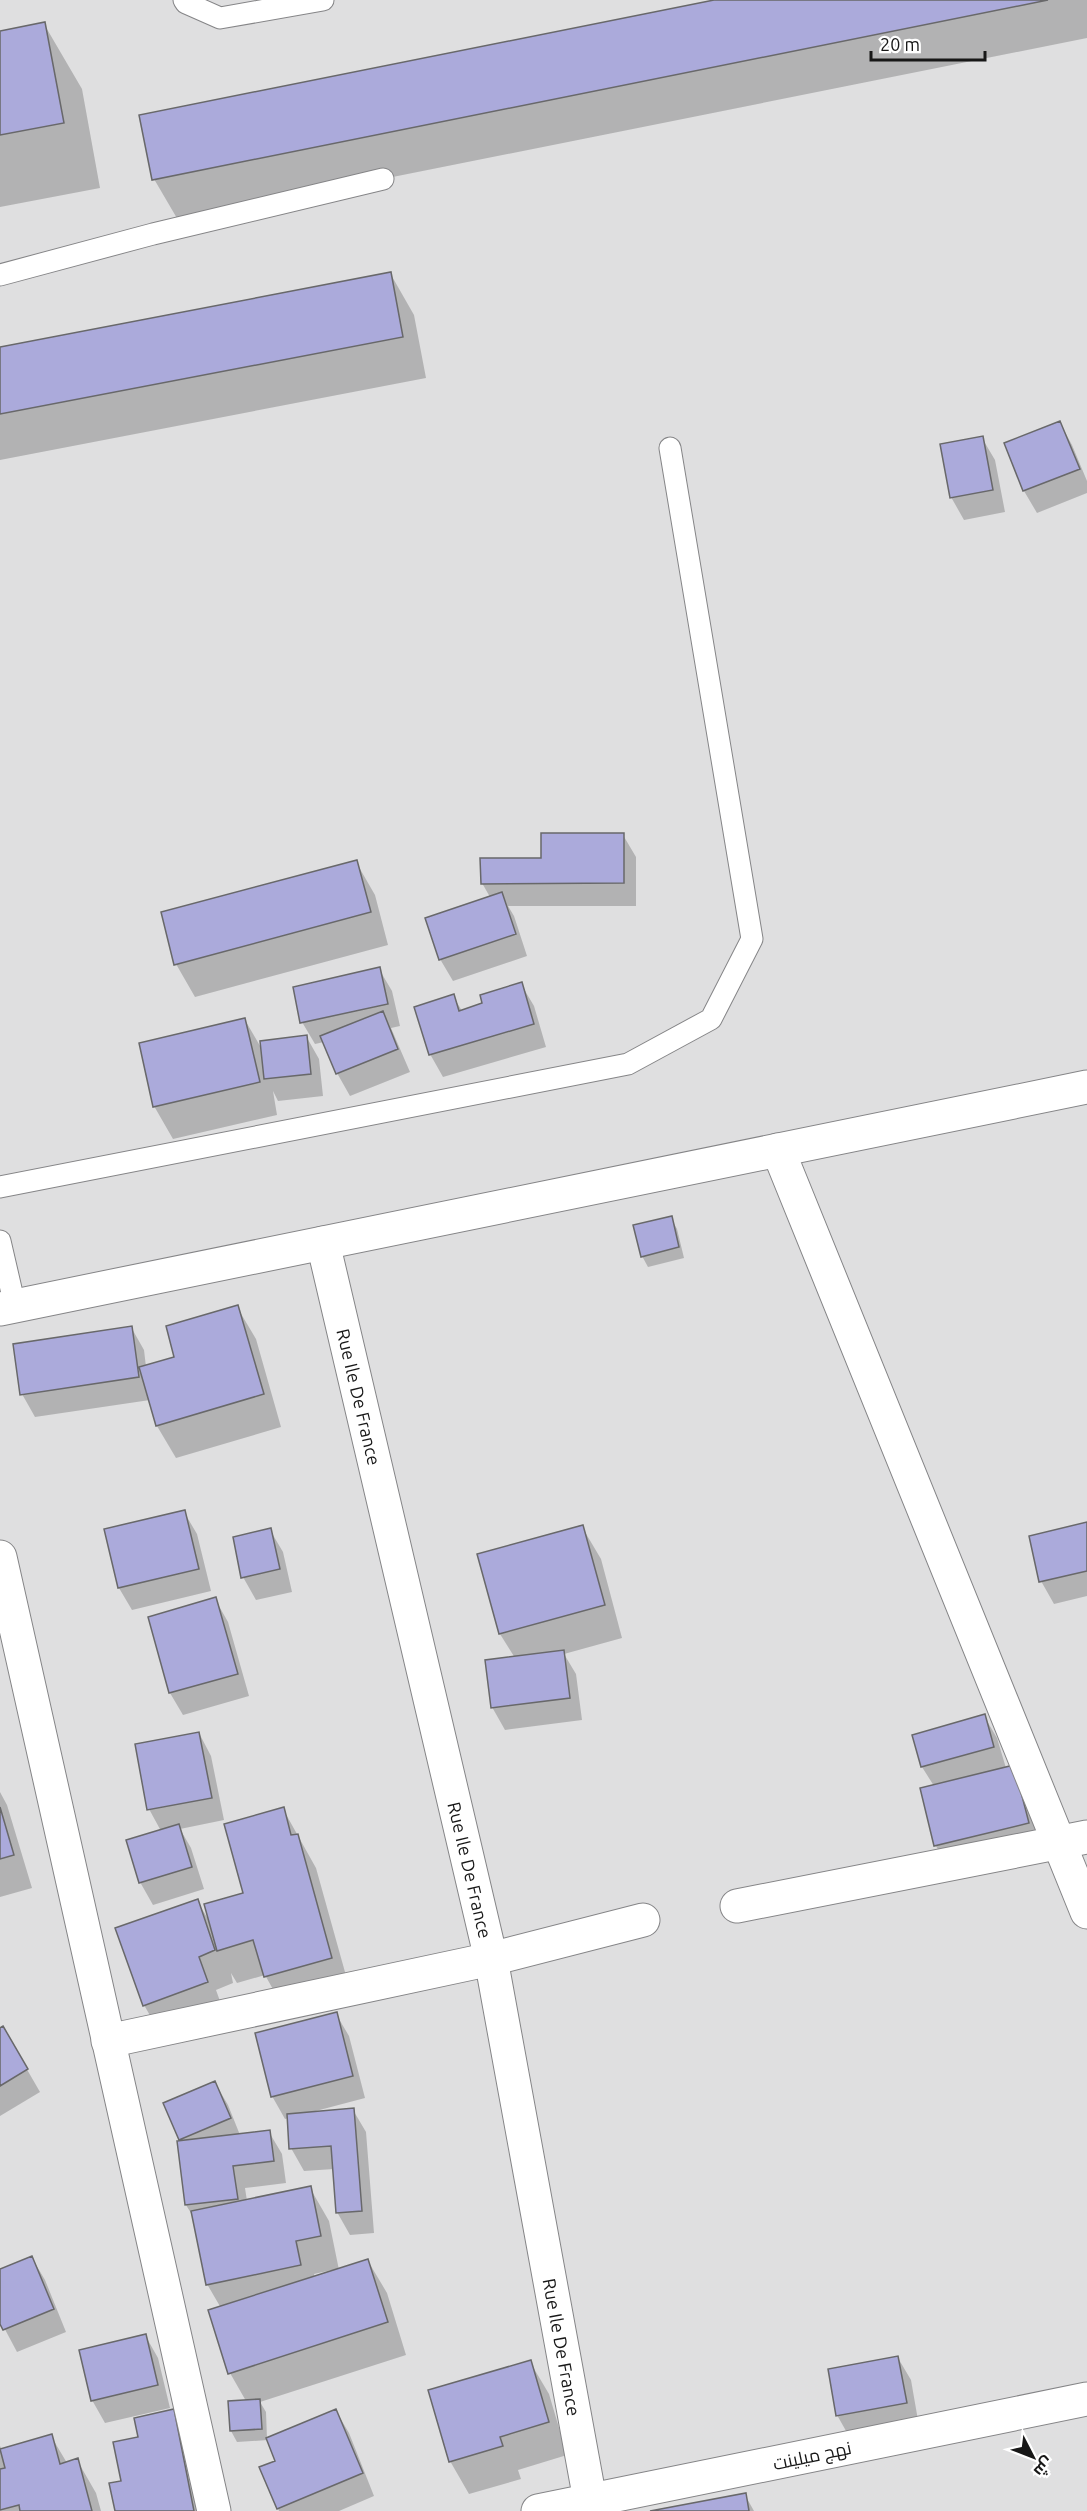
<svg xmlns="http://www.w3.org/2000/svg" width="1087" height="2511" font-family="Ubuntu,Cairo,sans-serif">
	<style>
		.shadow { fill: #0003; fill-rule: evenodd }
		.building { fill: #abaadb; stroke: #68686a; stroke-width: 1.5 }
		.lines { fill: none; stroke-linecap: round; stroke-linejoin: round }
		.service-casing { stroke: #858587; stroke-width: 23 }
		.minor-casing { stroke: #858587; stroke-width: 35 }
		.secondary-casing { stroke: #858587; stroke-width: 35 }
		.service { stroke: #fff; stroke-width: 21 }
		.minor { stroke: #fff; stroke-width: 33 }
		.secondary { stroke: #fff; stroke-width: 33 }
		.labels { text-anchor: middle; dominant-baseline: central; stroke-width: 5; stroke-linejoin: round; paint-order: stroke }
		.street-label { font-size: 18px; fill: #171717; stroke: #fff }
	</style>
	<rect width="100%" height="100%" fill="#dfdfe0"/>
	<path class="shadow" d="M722,0H1087V38L178,220L154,179Z
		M44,24L82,89L100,188L0,207V32Z
		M390,273L414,315L426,378L0,460V348Z
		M1060,423L1072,445L1087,481V493L1037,513L1024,491L1006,444Z
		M982,438L995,460L1005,512L964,520L951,497Z
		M623,835L636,857V906H508L514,916L527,956L453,981L440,959L490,897L482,883L543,860Z
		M356,862L375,895L388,945L195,997L176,964Z
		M379,969L392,991L400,1026L391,1028L410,1072L350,1096L337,1073L324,1042L315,1044L302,1022Z
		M521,984L534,1006L546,1047L443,1077L430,1054L453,996L462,1011L484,1004Z
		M245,1020L263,1051L306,1036L319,1059L323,1096L278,1101L273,1091L277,1115L173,1139L154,1106Z
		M671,1218L677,1229L684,1258L648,1267L642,1256Z
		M237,1307L256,1339L281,1427L176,1458L157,1426L150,1400L35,1417L22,1394L131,1327L144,1350L146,1367L176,1358Z
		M184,1512L197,1534L211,1591L132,1610L119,1588L105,1531Z
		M1087,1524V1596L1054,1604L1041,1581Z
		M582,1527L601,1559L622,1638L564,1654L576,1674L582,1720L505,1730L492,1707L515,1658L500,1634L479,1555Z
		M270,1530L283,1552L292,1592L256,1600L243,1577Z
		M215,1599L228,1622L249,1696L183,1715L170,1693L149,1618Z
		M984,1716L997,1738L1006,1768L1027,1789L1040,1845L949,1868L936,1846L922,1789L934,1786L922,1767L914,1736Z
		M199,1733L211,1756L224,1820L180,1829L191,1848L204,1889L153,1905L140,1882L161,1831L149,1809Z
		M0,1792L7,1805L32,1888L0,1897Z
		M283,1809L316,1868L350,1990L284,2009L265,1975L237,1983L231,1973L233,1983L216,1990L225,2015L163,2038L144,2005L197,1901L210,1922L245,1894Z
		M336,2014L349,2036L365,2098L312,2112L353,2110L366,2132L374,2233L350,2235L337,2212L334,2169L304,2171L291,2148L289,2118L285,2119L272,2096Z
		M3,2028L40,2092L0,2116V2030Z
		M215,2083L228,2105L240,2135L269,2132L282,2154L286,2183L245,2188L247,2201L310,2188L329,2221L339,2270L368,2261L387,2293L406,2355L260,2402L266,2412L267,2439L336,2411L349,2433L374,2496L339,2511H279L261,2468L277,2462L268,2440L237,2442L231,2431L246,2401L230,2373L221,2308L207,2284L194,2218L186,2205L179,2142H182L181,2139ZM332,2270V2272L315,2278L314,2274Z
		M32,2258L45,2280L66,2332L17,2352L0,2320V2271Z
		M145,2335L158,2358L170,2408L105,2423L92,2400Z
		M898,2358L911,2380L919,2426L850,2438L837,2415Z
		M530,2362L549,2394L567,2455L518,2470L521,2479L469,2494L450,2461Z
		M173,2411L192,2443L205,2511H116L123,2482L140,2439Z
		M51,2436L67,2463L77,2460L96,2493L101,2511H0V2446L2,2450Z
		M745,2495L754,2511H658Z"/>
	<path class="building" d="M714,0H1048L152,180L139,115Z
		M45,22L64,123L0,135V31Z
		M391,272L403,337L0,414V347Z
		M1060,421L1080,469L1023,491L1004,443Z
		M983,436L993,490L950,498L940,444Z
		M541,833H624V883L481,884L480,858H541Z
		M357,860L371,912L174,965L161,912Z
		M502,892L516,934L439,960L425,918Z
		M380,967L388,1004L300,1023L293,987Z
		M522,982L534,1024L429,1055L414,1007L454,994L459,1011L482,1003L480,995Z
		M383,1011L398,1049L336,1074L320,1036Z
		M245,1018L260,1082L153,1107L139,1043Z
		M307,1035L311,1074L264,1079L260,1041Z
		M672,1216L679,1247L641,1257L633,1225Z
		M238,1305L264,1394L156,1426L139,1367L174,1357L166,1326Z
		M132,1326L139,1377L20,1395L13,1344Z
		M185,1510L199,1569L118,1588L104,1529Z
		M1087,1522V1571L1039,1582L1029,1536Z
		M583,1525L605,1605L499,1634L477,1554Z
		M271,1528L280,1569L241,1578L233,1537Z
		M216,1597L238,1674L169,1693L148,1617Z
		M564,1650L570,1698L491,1708L485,1660Z
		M985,1714L994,1747L921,1767L912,1735Z
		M199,1732L212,1798L147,1810L135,1744Z
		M1014,1765L1029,1823L934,1846L920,1788Z
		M0,1807L14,1855L0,1859Z
		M284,1807L291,1835L298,1834L332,1958L264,1977L253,1940L217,1951L204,1904L243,1893L224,1824Z
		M179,1824L192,1867L139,1883L126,1840Z
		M198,1899L215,1950L199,1957L208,1982L143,2006L115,1928Z
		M337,2012L353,2076L271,2097L255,2033Z
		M3,2026L28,2069L0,2086V2028Z
		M215,2081L231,2118L179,2140L163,2103Z
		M354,2108L362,2211L336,2213L331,2146L289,2149L287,2114Z
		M270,2130L274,2161L233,2166L238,2199L185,2205L177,2141Z
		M311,2186L321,2236L296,2241L301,2265L206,2285L191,2211Z
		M32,2256L54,2309L3,2330L0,2324V2269Z
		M368,2259L388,2322L228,2374L208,2310Z
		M146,2334L158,2385L91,2401L79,2350Z
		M898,2356L907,2403L836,2416L828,2369Z
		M531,2360L549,2422L500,2437L503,2446L449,2462L428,2390Z
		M260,2399L262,2429L230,2431L228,2401Z
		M174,2409L194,2511H115L109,2483L121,2481L113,2442L138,2437L134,2418Z
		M336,2409L363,2473L277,2509L259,2467L275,2461L266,2438Z
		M52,2434L60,2464L78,2458L92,2511H20L19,2505L0,2510V2469L5,2468L0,2449Z
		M746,2493L749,2511H650Z"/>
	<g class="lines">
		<defs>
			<path id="service" d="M184,0L186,3L220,18L323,0
				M0,275L153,234L383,179
				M0,1187L628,1064L711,1019L752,939L670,448
				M0,1241L15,1306"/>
			<g id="minor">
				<path d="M778,1150L1087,1912"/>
				<path id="s1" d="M323,1243L491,1959L592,2511"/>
				<path d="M0,1557L214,2511"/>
				<path d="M737,1906L1087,1837"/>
				<path d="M108,2041L491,1959L643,1920"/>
				<path d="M538,2511L1087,2399"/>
			</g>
			<path id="secondary" d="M0,1309L1087,1087"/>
		</defs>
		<use href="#service" class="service-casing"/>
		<use href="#minor" class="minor-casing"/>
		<use href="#secondary" class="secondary-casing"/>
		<use href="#service" class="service"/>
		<use href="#minor" class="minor"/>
		<use href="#secondary" class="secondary"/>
	</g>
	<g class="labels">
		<g class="street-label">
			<text stroke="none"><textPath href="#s1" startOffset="158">Rue Ile De France</textPath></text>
			<text stroke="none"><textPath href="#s1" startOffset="644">Rue Ile De France</textPath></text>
			<text stroke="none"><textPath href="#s1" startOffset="1130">Rue Ile De France</textPath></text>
			<text transform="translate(812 2455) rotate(-12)">نهج ميلينت</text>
		</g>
	</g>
	<g transform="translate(1033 2457) rotate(132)" stroke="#ffffff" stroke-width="4.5" paint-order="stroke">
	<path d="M0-4.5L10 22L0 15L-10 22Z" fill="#171717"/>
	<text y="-9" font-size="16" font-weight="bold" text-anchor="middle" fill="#171717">ش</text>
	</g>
	<path d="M871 51v9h114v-9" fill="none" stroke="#171717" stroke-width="3"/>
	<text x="880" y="51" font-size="18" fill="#171717" stroke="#ffffff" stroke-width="4.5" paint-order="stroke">20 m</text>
</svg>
